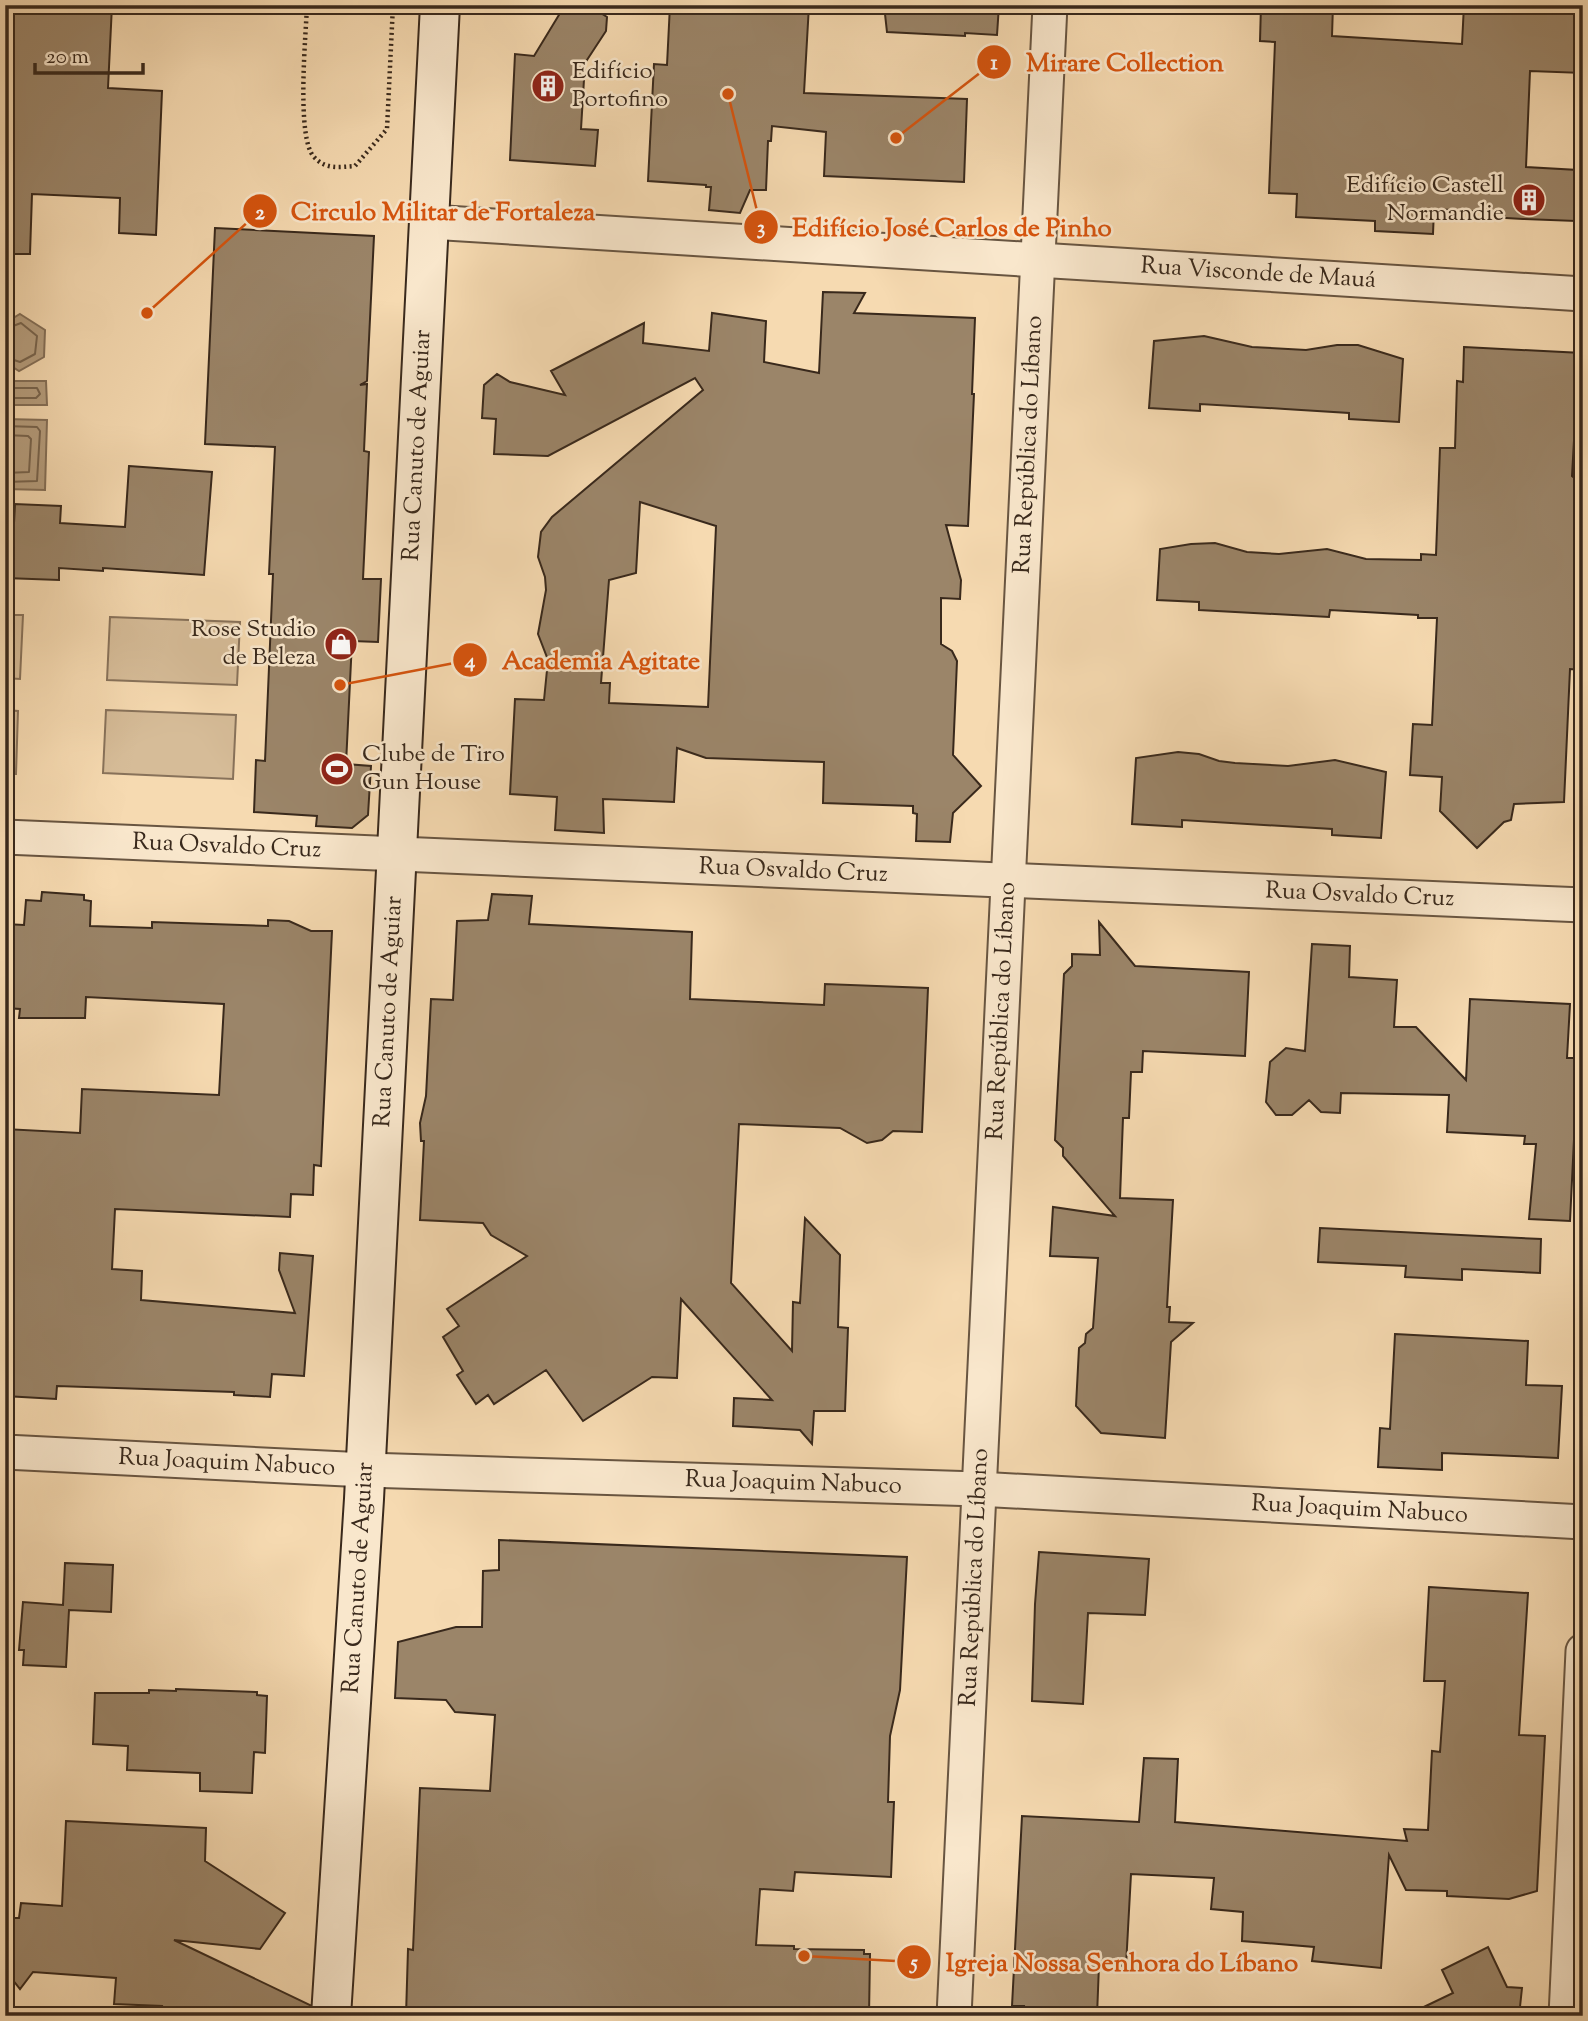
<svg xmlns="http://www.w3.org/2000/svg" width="1588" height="2021" font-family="'Sorts Mill Goudy',serif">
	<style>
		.green { fill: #d6bc98; stroke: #88725a; stroke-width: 2 }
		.water { fill: #b69e7e; stroke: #846f57; stroke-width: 2 }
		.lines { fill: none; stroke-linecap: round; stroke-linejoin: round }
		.shore { stroke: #78644d; stroke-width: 2 }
		.building { fill: #9b8569; stroke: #39291c; stroke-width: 2; fill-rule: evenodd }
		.street-casing { stroke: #685541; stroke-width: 37 }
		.secondary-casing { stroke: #39291c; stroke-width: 42 }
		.path { stroke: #39291c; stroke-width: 4.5; stroke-dasharray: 2 3.5; stroke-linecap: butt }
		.street { stroke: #f9e7cc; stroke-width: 33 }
		.secondary { stroke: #f9e7cc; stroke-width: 38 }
		.labels { text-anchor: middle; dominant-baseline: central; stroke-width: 5; stroke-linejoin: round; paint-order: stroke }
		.poi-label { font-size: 24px; fill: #39291c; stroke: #f9e7cc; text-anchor: start }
		.street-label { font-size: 24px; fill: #39291c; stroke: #f9e7cc }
		.leader { fill: none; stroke: #d6540e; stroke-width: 2.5 }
		.callout-dot { fill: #d6540e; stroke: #f9e7cc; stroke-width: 2.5 }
		.mark-label { font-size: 21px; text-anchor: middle; font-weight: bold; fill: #fff }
		.callout-label { font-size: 26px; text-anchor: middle; font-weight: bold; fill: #d6540e; stroke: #f9e7cc; stroke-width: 5; stroke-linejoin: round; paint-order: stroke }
	</style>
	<rect width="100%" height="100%" fill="#f6dab1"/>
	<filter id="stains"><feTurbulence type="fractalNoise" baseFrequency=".00286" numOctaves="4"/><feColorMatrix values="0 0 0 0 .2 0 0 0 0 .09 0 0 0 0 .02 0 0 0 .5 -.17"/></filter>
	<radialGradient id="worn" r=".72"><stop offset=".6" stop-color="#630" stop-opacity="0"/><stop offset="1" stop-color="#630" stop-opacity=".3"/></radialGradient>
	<path class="green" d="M5,615H23L20,679L5,678Z
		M110,617L240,622L237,685L107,680Z
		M5,710L18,711L16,774H5Z
		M106,710L236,715L233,779L103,773Z"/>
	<path class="water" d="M20,314L45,330L44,357L19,371L5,362V323Z
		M5,381H46L47,405H5Z
		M5,419L47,420L45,490L5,489Z"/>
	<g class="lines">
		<path class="shore" d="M5,329L21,323L37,336L35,354L20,362L5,357
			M5,388H37L40,394L36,398H5
			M5,426L37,427L40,431L37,481L5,482
			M5,435L28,436L31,439L29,472L5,473"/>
	</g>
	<path class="building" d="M5,5H112L108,88L162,91L156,235L119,233L120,198L32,194L30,254H5Z
		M565,5H588L607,17L606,31L585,63L581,129L598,130L595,166L510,160L515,54L534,56Z
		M670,5H809L804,93L967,99L964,182L824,176L826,132L772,126L771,141H768L766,190H750L740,213L709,210L711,187H706V185L648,181L654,64L667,65Z
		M884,5H999L997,35L965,33V36L887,32Z
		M1261,5H1333L1332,36L1462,44L1464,5H1583V73L1530,71L1526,167L1578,170V176H1583V217H1576V221L1523,219L1489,217L1490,212L1434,209L1433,234L1375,231V221L1296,217L1297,194L1269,193L1275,42L1260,41Z
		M215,228L374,236L367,381L360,385L367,384L364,451L369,452L363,579H381L378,642L352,641L346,764L371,766L368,815L352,828L316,826L317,816L254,812L256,760L265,761L273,574H269L275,447L205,444Z
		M823,292L865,293L854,313L975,318L972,394H974L968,526L946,525L961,580L960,599L941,598V644L952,651L957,661L953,755L981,786L953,813L950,842L916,841L917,814L913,813V806L823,803L824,762L706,758L677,748L674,802L603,799L604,833L555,830L557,797L510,794L515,699L544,700L548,660L538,634L546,590L545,577L538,557L541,532L552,517L703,390L695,378L548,456L494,454L496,419L482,418L484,385L497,374L510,382L565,395L551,371L644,323L643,343L709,351L712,313L766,321L764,362L819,373ZM640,502L716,526L708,707L609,703L610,683H601L609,580L636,573Z
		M1204,336L1252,347L1306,350L1337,345H1358L1403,359L1399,422L1349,419V413L1285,409L1200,404V411L1149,408L1154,341Z
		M1464,347L1582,353L1581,389H1583V419H1578V423H1575L1572,476L1583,485L1580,584H1583V670L1570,669L1564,802L1514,804L1511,820L1504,822L1477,848L1440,811L1442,777L1410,775L1413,724L1432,725L1437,618H1418V615L1330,610L1329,617L1199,610V602L1157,600L1160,549L1191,544L1215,543L1247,552L1279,554L1327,549L1366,559L1421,560V554L1436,555L1440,448H1455L1457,381L1463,382Z
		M129,466L212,472L204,575L103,568V571L59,568V580L5,578V523H14L15,504L61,506L60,523L125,527Z
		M1178,752L1199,754L1219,761L1235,763L1288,766L1335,760L1386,772L1381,838L1332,835V829L1182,820V827L1132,824L1136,758Z
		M42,892L84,895V900L91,901L90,926L152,928V922L268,926V920L289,921L311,931H332L321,1166L314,1165L313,1195L291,1194L290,1217L115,1209L112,1269L142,1271L141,1300L295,1313L279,1270L280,1253L313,1256L304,1376L272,1374L270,1397L234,1395V1392L57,1386L56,1399L5,1396V1129L80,1133L82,1089L219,1095L224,1004L86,997L85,1018H19L20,1009L5,1008V924L24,925L26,900L41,901Z
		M492,894L532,896L529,924L692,932L690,999L824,1005L825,984L928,988L922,1132L893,1131L882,1140L867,1143L840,1128L739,1124L731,1283L792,1351L793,1302L800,1303L805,1218L840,1255L838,1327L848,1328L845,1411H814L812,1444L800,1430L733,1426L734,1398L772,1400L681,1299L677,1378L652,1377L583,1421L546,1370L494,1404L488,1395L476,1404L457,1375L463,1371L443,1337L459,1326L447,1309L527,1256L491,1235L483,1223L420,1220L424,1141H421L420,1123L426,1096L431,999L453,1000L457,921L488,920Z
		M1099,922L1135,966L1249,972L1245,1056L1143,1051L1142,1072H1131L1129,1118H1123L1120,1198L1173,1200L1167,1307H1170L1169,1322L1193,1323L1171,1342L1165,1438L1101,1433L1076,1406L1079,1348L1085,1343L1086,1334L1093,1328L1098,1258L1050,1256L1053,1207L1115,1216L1063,1156V1148L1055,1140L1064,974L1072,966V954L1100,955Z
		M1312,944L1350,946L1349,977L1397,980L1394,1027H1416L1466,1080L1470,999L1570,1004L1567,1058H1578L1570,1221L1529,1219L1536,1144H1524L1525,1136L1447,1132L1449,1095L1341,1093L1340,1113L1321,1112L1309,1100L1292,1115H1276L1266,1102L1270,1062L1286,1048L1305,1051Z
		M1320,1228L1541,1239L1540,1273L1462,1269V1280L1405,1277L1406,1266L1318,1262Z
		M1395,1334L1528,1341L1526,1385L1562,1386L1558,1458L1442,1453V1470L1378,1467L1380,1428L1390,1429Z
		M499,1540L907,1557L900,1690L890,1736L888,1802H894L891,1877L795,1872L793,1891L760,1889L756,1945L794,1946V1949L864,1950V1954H870L869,2016H406L408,1949L413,1950L420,1788L490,1791L495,1715L455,1712L446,1700L395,1698L398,1642L456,1627H482L483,1571L499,1570Z
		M1039,1552L1149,1559L1145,1615L1088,1613L1083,1704L1032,1701L1035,1604Z
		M65,1563L113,1565L111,1612L69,1610L66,1667L23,1665L24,1650H19L23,1602L63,1605Z
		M1429,1587L1528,1593L1519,1735L1545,1736L1537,1891L1509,1899L1447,1896V1891L1406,1890L1389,1855L1381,1968L1312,1961L1314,1947L1242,1941L1243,1912L1211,1909L1214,1878L1131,1874L1126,1966L1099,1965L1097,2016H1023L1024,2006H1012L1022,1816L1139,1822L1144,1758L1178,1759L1175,1822L1407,1841L1404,1829L1428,1830L1432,1751L1440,1752L1445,1681H1424Z
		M176,1689L257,1692V1695L267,1696L265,1753L254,1752L252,1793L200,1791V1773L127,1770L128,1746L93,1744L95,1693H149V1690L176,1691Z
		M66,1821L206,1828L205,1861L285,1913L260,1949L174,1940L310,2005L309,2015L204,2010L203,2016H161L162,2006L114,2004L116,1978L33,1972L20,1989L5,1970V1918H19L21,1903L62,1906Z
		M1488,1947L1507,1987L1522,1988L1519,2016H1405L1453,1993L1442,1970Z"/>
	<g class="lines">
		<defs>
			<g id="street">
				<path id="s1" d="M430,222L1583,294"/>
				<path id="s2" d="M5,837L1583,905"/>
				<path id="s3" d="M5,1452L366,1470L978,1489L1583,1522"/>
				<path id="s4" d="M954,2016L1050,5"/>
				<path d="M1566,2016L1583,1651"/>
			</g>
			<g id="secondary">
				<path id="s5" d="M331,2016L364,1499L440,5"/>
			</g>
		</defs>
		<use href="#street" class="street-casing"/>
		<use href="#secondary" class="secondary-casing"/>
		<path class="path" d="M307,5C306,35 296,138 314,157C326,170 339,167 355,166L387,129L393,5"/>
		<use href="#street" class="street"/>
		<use href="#secondary" class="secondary"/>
	</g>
	<defs>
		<symbol id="building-disc" viewBox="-11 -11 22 22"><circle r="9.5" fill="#8f2418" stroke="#f9e7cc"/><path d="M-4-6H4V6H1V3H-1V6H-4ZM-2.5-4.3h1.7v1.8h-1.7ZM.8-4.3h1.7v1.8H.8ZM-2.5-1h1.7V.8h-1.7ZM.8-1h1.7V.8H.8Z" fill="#fff"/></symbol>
		<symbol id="shop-disc" viewBox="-11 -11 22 22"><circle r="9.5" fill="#8f2418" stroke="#f9e7cc"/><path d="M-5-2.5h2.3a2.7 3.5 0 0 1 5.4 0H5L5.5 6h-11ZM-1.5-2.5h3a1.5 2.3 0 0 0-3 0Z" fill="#fff"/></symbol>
		<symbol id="stadium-disc" viewBox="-11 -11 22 22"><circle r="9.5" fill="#8f2418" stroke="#f9e7cc"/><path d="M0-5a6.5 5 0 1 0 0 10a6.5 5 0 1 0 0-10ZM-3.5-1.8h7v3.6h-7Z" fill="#fff"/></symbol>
	</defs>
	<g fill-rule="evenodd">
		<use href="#building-disc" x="529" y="67" width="38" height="38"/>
		<use href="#building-disc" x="1510" y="181" width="38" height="38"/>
		<use href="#shop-disc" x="322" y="625" width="38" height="38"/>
		<use href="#stadium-disc" x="318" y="750" width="38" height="38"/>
	</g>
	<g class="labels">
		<g class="poi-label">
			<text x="572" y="72">Edifício<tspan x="572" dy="28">Portofino</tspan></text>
			<text x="1504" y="186" text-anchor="end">Edifício Castell<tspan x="1504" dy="28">Normandie</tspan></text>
			<text x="316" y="630" text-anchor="end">Rose Studio<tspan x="316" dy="28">de Beleza</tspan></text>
			<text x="362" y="755">Clube de Tiro<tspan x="362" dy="28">Gun House</tspan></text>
		</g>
		<g class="street-label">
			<text stroke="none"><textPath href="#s1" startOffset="830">Rua Visconde de Mauá</textPath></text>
			<text stroke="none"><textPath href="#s5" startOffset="1573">Rua Canuto de Aguiar</textPath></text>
			<text stroke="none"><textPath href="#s4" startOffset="1573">Rua República do Líbano</textPath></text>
			<text stroke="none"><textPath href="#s2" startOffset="222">Rua Osvaldo Cruz</textPath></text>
			<text stroke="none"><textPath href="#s2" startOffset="789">Rua Osvaldo Cruz</textPath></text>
			<text stroke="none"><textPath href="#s2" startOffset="1356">Rua Osvaldo Cruz</textPath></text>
			<text stroke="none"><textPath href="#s4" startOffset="1006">Rua República do Líbano</textPath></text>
			<text stroke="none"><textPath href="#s5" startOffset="1006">Rua Canuto de Aguiar</textPath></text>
			<text stroke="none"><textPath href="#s3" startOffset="222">Rua Joaquim Nabuco</textPath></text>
			<text stroke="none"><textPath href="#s3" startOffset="789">Rua Joaquim Nabuco</textPath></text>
			<text stroke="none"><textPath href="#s3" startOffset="1356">Rua Joaquim Nabuco</textPath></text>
			<text stroke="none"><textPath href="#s5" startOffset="439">Rua Canuto de Aguiar</textPath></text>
			<text stroke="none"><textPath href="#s4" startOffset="439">Rua República do Líbano</textPath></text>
		</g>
	</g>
	<path class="leader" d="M896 138L994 62M147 313L260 211M728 94L761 227M340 685L470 660M804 1956L914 1962"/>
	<g class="callout-dot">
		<circle cx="896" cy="138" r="7"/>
		<circle cx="147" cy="313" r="7"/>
		<circle cx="728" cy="94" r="7"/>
		<circle cx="340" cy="685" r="7"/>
		<circle cx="804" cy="1956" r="7"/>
		<circle cx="994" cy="62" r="18"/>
		<circle cx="260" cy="211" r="18"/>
		<circle cx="761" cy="227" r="18"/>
		<circle cx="470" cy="660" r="18"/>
		<circle cx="914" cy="1962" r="18"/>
	</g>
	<g class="mark-label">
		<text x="994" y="69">1</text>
		<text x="260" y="219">2</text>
		<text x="761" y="234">3</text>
		<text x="470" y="667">4</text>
		<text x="914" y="1969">5</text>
	</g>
	<g class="callout-label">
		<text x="1125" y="71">Mirare Collection</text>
		<text x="443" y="220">Circulo Militar de Fortaleza</text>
		<text x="952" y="236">Edifício José Carlos de Pinho</text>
		<text x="601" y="669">Academia Agitate</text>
		<text x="1122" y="1971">Igreja Nossa Senhora do Líbano</text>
	</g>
	<rect width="1588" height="2021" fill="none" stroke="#f6dab1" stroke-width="28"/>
	<rect x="7" y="7" width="1574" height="2007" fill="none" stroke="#39291c" stroke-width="3.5"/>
	<rect x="14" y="14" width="1560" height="1993" fill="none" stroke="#39291c" stroke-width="2"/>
	<path d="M35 63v10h108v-10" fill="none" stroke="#39291c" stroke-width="3.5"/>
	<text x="46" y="63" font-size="21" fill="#39291c" stroke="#f9e7cc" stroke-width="5" paint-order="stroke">20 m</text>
	<rect width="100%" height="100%" filter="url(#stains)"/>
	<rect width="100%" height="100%" fill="url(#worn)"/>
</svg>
